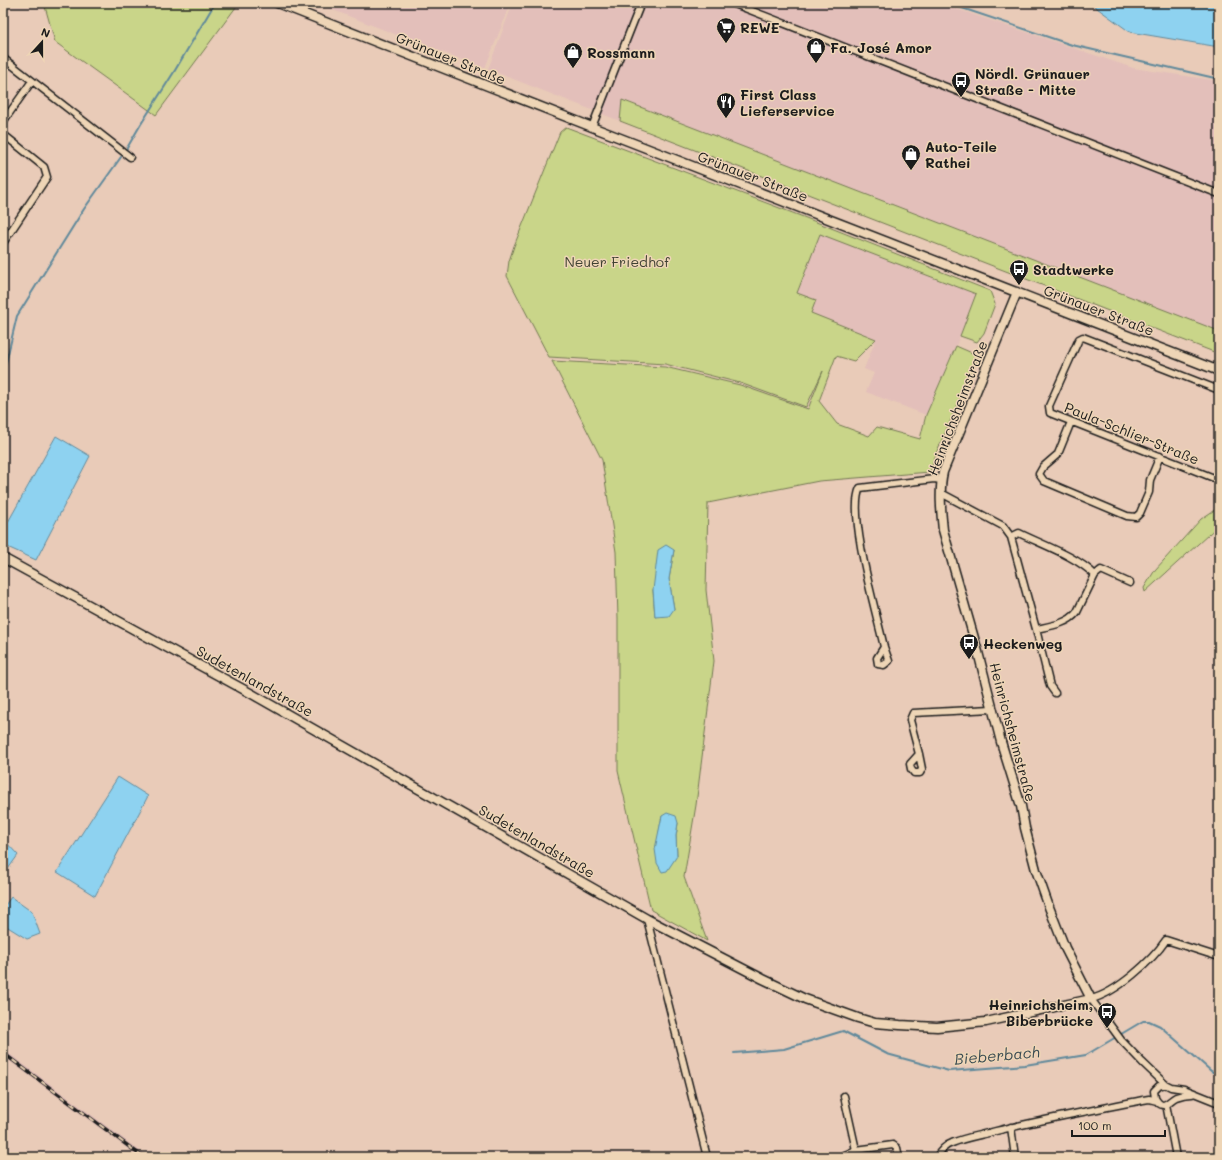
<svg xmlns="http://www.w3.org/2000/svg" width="1222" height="1160" font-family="Mali,sans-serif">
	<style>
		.built { fill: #e3bfba }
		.green { fill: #c9d589; stroke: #727852; fill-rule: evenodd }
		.water { fill: #8ed2f0; stroke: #60899b }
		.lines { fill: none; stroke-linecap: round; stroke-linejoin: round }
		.stream { stroke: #60899b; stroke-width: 2 }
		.minor-casing { stroke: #1c1c1c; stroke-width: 9 }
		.tertiary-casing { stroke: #1c1c1c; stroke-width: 11 }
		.minor { stroke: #eed5b6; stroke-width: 6 }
		.tertiary { stroke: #eed5b6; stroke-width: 8 }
		.rail-casing { stroke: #1c1c1c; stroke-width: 3.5 }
		.rail { stroke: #eed5b6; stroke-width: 2; stroke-dasharray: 6; stroke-linecap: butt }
		.labels { text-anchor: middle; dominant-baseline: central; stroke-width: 3; stroke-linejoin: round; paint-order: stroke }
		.poi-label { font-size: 14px; font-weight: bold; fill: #1c1c1c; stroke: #eed5b6; text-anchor: start }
		.street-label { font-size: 14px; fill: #1c1c1c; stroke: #eed5b6 }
		.park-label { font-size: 14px; fill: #3f4132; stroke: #eed5b6 }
		.water-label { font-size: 15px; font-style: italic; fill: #384a51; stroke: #eed5b6 }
	</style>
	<rect width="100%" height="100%" fill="#e9cbb8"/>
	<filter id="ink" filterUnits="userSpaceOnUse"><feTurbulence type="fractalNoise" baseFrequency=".025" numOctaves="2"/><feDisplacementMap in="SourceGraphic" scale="8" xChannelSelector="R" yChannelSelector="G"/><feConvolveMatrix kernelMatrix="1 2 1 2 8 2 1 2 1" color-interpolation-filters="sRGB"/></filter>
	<g filter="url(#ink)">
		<path class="built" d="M315,3H511L485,68L410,40Z
			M513,3H939L1133,68L1219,81V332L622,100L620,121L488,69Z
			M820,233L976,294L956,346L926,415L866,392L874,373L864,369L876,339L811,313L797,293Z
			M3,1049L148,1157H139L3,1056Z"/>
		<path class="green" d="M44,3H239L156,115L55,42Z
			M622,100L1219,331V354L620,121Z
			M566,127L806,218L990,291L995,304L984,333L977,342L960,336L976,294L820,234L797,293L816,300L811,313L876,339L854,361L836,356L819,401L837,424L869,436L877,427L920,439L926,415L956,346L979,356L937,451L930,472L819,481L708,503L706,590L714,661L696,805L684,877L707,941L651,910L618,771V618L616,552L602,460L552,361L665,367L740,385L808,409L823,371L806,407L740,383L665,364L549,357L507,276L509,261L514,246L560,132ZM674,550L669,579L674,609L655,617L653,590ZM662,816L678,823L676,836L677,856L659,832Z
			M1219,507V525L1145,592L1144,588L1155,570L1201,519Z"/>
		<path class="water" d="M1090,3H1211L1219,5V47L1130,32Z
			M56,436L90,456L36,560L3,545V531Z
			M666,545L674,550L669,579L674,609L669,616L655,617L653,590L658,550Z
			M118,777L148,796L95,896L57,872Z
			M667,813L676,816L678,823L676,836L677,856L667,871L662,872L657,863L655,849L662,816Z
			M3,839L18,855L3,876Z
			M11,897L32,912L40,934L27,939L3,924V908Z"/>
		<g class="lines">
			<path class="stream" d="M947,3L1072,45L1219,79
				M127,148L141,124L174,72L215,3
				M3,375L17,316L84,209L121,157
				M734,1053L784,1049L843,1031L887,1054L949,1071L1025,1065L1086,1055L1143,1021H1149L1160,1026L1211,1071L1219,1075"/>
			<defs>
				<path id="minor" d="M732,3L1219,194
					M3,58L130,157
					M3,122L32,81
					M592,127L641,3
					M3,134L44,167L47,177L3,243
					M1219,390L1083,337L1079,339L1049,406L1050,413L1219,480
					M1071,422L1058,454L1043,467L1039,474L1044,481L1127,516L1136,517L1140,513L1149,492L1150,480L1160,456
					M941,493L1003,526L1011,537L1019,533C1043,545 1076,556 1095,575L1077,612C1068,624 1050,626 1036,629L1011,537
					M1095,575L1101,570L1130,583
					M1036,629L1050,686L1055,693
					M884,647L889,661L884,665L878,664L877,658L884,647C877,615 847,514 860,488L934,479L941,480
					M919,754L910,764L911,769L914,773H920L922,769L919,754L910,720L913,713L992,709
					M647,919L707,1157
					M1219,957L1166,940C1152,961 1116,993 1091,999L1121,1040L1142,1062L1165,1084L1171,1087L1184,1089L1219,1103
					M1165,1084L1159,1086L1154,1091L1155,1098C1163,1112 1168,1101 1176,1097C1181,1095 1186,1094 1192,1094
					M844,1096L856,1150L893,1145L897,1148L899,1157
					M1166,1104L1176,1157
					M1011,1127L1015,1157
					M840,1157L856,1150
					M937,1157C940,1151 946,1145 952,1143C966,1137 982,1135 996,1131C1045,1119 1094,1110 1143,1100L1149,1099L1157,1101"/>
				<path id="tertiary" d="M277,3L592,127L1219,371
					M3,558L252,694L647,919L763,979L805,999L858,1018L875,1023L900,1025L937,1027L986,1022L1091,999L1065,948L1049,907L1036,870L1025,828L1021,806L1001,742L978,652L943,530C941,511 939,491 943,472L1017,292"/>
			</defs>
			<use href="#minor" class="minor-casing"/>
			<use href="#tertiary" class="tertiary-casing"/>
			<use href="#minor" class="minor"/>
			<use href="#tertiary" class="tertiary"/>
			<defs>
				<path id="rail" d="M3,1053L143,1157"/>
			</defs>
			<use href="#rail" class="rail-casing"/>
			<use href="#rail" class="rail"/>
		</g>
	</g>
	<defs>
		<symbol id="supermarket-pin" viewBox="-11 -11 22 30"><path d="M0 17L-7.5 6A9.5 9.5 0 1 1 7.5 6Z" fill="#1c1c1c" stroke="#eed5b6"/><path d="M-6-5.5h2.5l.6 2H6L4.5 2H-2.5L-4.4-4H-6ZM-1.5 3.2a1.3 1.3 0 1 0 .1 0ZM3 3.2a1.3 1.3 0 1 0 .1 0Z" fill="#fff"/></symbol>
		<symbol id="shop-pin" viewBox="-11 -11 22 30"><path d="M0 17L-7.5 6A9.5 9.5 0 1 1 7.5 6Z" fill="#1c1c1c" stroke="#eed5b6"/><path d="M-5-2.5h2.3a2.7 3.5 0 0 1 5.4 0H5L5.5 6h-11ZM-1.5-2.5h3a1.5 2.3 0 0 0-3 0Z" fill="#fff"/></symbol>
		<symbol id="bus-pin" viewBox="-11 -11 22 30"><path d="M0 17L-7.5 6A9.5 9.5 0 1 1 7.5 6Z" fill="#1c1c1c" stroke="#eed5b6"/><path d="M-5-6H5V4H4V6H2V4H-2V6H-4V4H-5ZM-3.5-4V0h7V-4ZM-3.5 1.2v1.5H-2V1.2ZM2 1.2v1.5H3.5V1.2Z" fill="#fff"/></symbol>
		<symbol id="restaurant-pin" viewBox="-11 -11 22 30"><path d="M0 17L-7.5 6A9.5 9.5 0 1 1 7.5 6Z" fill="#1c1c1c" stroke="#eed5b6"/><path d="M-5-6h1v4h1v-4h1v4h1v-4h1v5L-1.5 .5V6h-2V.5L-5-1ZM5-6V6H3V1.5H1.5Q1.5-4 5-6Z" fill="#fff"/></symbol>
	</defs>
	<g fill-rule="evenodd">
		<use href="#supermarket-pin" x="715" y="16" width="22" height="30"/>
		<use href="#shop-pin" x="805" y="36" width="22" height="30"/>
		<use href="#shop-pin" x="562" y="41" width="22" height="30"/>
		<use href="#bus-pin" x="950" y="70" width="22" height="30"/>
		<use href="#restaurant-pin" x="715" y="91" width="22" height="30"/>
		<use href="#shop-pin" x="900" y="143" width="22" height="30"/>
		<use href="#bus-pin" x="1008" y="258" width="22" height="30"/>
		<use href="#bus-pin" x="958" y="632" width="22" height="30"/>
		<use href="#bus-pin" x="1096" y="1001" width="22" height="30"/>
	</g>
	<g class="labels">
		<g class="poi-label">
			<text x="740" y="27">REWE</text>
			<text x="830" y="47">Fa. José Amor</text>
			<text x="587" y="52">Rossmann</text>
			<text x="975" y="73">Nördl. Grünauer<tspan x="975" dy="16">Straße - Mitte</tspan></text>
			<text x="740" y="94">First Class<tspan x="740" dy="16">Lieferservice</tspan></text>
			<text x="925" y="146">Auto-Teile<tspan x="925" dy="16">Rathei</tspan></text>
			<text x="1033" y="269">Stadtwerke</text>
			<text x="983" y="643">Heckenweg</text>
			<text x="1093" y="1004" text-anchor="end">Heinrichsheim,<tspan x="1093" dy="16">Biberbrücke</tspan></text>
		</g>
		<g class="street-label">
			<text transform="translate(451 58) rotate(22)">Grünauer Straße</text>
			<text transform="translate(753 176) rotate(21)">Grünauer Straße</text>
			<text transform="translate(1099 310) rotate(21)">Grünauer Straße</text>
			<text transform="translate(957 408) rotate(-69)">Heinrichsheimstraße</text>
			<text transform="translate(1132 433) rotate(22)">Paula-Schlier-Straße</text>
			<text transform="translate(255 681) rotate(29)">Sudetenlandstraße</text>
			<text transform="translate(1013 732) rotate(75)">Heinrichsheimstraße</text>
			<text transform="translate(537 841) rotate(30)">Sudetenlandstraße</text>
		</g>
		<g class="park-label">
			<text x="617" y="261">Neuer Friedhof</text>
		</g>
		<g class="water-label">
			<text transform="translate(997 1055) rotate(-5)">Bieberbach</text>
		</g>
	</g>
	<rect width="1222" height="1160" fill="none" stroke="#eed5b6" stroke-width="16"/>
	<rect x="8" y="8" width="1206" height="1144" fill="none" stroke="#1c1c1c" stroke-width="1.5" filter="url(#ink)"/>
	<g transform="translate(42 42) rotate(21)" stroke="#eed5b6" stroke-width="3" paint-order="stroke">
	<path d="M0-3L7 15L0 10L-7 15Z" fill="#1c1c1c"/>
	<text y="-6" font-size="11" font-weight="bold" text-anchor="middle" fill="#1c1c1c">N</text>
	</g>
	<path d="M1072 1130v6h93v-6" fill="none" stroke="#1c1c1c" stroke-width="2"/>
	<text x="1078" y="1130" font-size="12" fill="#1c1c1c" stroke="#eed5b6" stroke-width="3" paint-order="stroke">100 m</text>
</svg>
